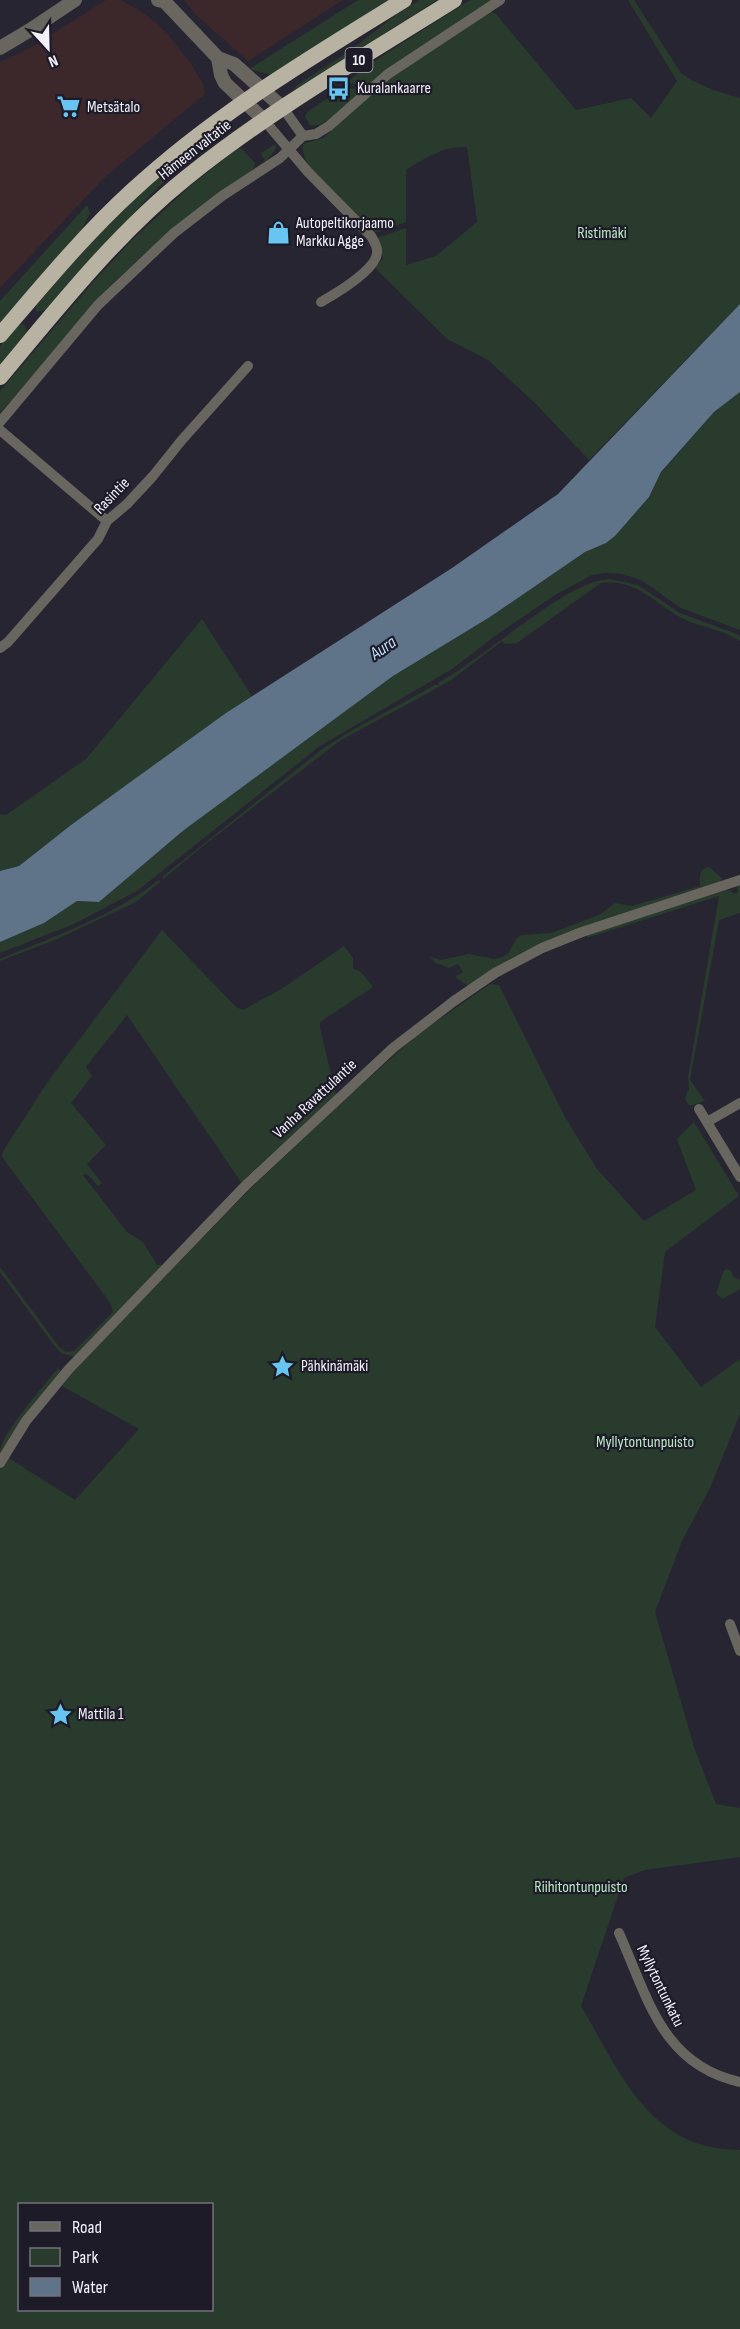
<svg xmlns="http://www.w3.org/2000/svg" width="740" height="2329" font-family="'Sofia Sans Condensed',sans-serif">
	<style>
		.commercial { fill: #3c282b }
		.green { fill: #283b2c; fill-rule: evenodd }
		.water { fill: #5f7389 }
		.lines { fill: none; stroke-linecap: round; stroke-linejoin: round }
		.minor { stroke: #69665f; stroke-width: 10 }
		.tertiary { stroke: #69665f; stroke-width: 14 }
		.trunk { stroke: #b8b2a2; stroke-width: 16 }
		.labels { text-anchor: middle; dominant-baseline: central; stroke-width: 4.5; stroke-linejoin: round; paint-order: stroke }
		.shield { fill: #1e1b28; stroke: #b2b1bb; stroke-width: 1.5 }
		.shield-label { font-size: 15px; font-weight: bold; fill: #f2f1fa }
		.poi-label { font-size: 16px; fill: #f2f1fa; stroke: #1e1b28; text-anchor: start }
		.street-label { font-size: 16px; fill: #f2f1fa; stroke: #1e1b28 }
		.park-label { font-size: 16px; fill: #b8e9c3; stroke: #1e1b28 }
		.water-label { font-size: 18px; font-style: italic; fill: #bddcfd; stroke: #1e1b28 }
	</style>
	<rect width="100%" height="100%" fill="#272532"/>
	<path class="commercial" d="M106,0H121L145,14L167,33L191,64L203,84L205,94L106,176L0,288V62L30,48Z
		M184,0H343L248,61L196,15Z"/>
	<path class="green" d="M358,0H389L272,75L252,70L251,68Z
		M420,0H437L292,92L297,85L348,52L397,14Z
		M470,0H493L367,85L347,83L362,69Z
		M628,0H634L681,73C698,86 720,92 740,98V304L589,460L535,403L488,360L447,339L375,268L383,259L377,238L406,228V265L436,256L477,222L467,147C440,147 428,157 406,170V222L378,232L372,231C354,214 298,169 303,144L323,138L387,80L491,12L496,14L576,110L631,98L651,118L677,81Z
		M343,88L363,89C351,100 326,130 310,125L305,117L307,112Z
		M223,125L227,130L193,156L154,191L46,310L36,312V306C71,264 107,222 149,186C173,165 199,145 223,125Z
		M275,144L276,149L265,162L261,153Z
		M238,148L242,149L255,163L253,170L151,248L113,283L0,413V391L93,282L132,240L189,187Z
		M87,205L90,213L82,229L0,323V301Z
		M22,324L25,325L27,333L0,364V346L17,326Z
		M740,392V630L681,608L641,580L622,574L605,573L592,575L555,595L495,636L452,669L320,746L137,891L74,924L0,953V942L44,923L77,901L99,902L184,830L393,676L490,617L585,552L606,543L615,536L649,497L661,473L714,412Z
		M609,579L638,585L680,613L737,634L740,636V641C724,630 705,628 688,621C655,607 642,579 601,583L517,643L505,644L502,641L454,678L430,692L341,740L203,846L136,902L55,940L0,961V959C55,936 111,917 159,880L161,881L164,879L162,877L321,750L349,732L435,685H439L438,683C477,660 512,630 550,605C568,594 586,581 609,579Z
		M202,619L252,696L71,825L19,866L0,871V814L6,815L86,759Z
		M709,867L722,878L720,883L606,920L468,986L455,977L463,972L458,964L449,968L436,963L430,957L441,960L469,954L494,959L502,957L508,954L516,939L521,935L551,933L599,915L615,903L632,906L700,886C700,877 698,869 709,867Z
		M740,885V913L719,920L690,1080L705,1101L690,1106L685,1100L687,1091L689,1090L688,1077L719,896L587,938V935L727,889L735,894L738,892L737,887Z
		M162,930L236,1007L243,1010L283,988L344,946L353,958V969L360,971L373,987L320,1022V1028L336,1095L241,1182L127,1015L86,1067L92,1076L71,1103L106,1145L87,1164L102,1183L98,1186L87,1174L83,1175L127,1232L143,1242L157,1265H166L74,1357L61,1353L53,1344L0,1272V1267L60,1348L66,1352L74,1351L113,1312L111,1304L2,1157L3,1151L51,1077Z
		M490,984L499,985L565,1117L597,1169L644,1221L696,1190L677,1139L694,1122L739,1196L665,1252L655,1327L701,1387L740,1359V1414L710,1488L682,1541L655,1612L695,1750L716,1804L740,1808V1857L645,1870L624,1878L581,2006C621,2073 649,2150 740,2150V2329H0V1469L7,1457L75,1500L139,1429L62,1386L83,1361L249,1190L340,1104L417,1035ZM20,2204H212V2310H20Z
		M726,1269L730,1270L734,1277L740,1280V1289L723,1299L716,1294L723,1272Z
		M58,1368L62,1373L0,1453C0,1434 45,1385 58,1368Z"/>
	<path class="water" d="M740,304V392L714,412L661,472L649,497L615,536L606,543L585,552L490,617L393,676L184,830L99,902L77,901L44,923L0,942V871L19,866L71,825L226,713L452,568L558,494Z"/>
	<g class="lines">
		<path class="minor" d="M283,108L303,136
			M264,120L308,172L371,236C374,241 378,247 377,253C376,270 335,294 321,302
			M0,422L98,305L174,233L222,196L280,158L303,136L316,134L329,126L388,74L500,0
			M0,430L107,521
			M0,648L8,642L98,539L107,521L127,504L153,476L181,441L248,366
			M699,1109L740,1177
			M707,1122L740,1103
			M0,1463L26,1421L69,1369L246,1185L393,1048L454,1001L495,973L542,948L582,932L740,880
			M730,1624L740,1651
			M619,1933C648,1998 662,2065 740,2082"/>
		<path class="tertiary" d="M158,0L164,1L218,58L234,64L283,108
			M0,48L30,30L75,0
			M218,58L221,75L225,83L264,120"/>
		<path class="trunk" d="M0,335C42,286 84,235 132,191C214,115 310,58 404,0
			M0,377C57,309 116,234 186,178C269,111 363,57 454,0"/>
	</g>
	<defs>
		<symbol id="bus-bare" viewBox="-9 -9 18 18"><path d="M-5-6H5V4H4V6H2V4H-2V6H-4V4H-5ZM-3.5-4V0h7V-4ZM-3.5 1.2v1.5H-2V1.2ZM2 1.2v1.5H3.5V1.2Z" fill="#68c4f0" stroke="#1e1b28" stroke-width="2.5" paint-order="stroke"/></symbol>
		<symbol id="supermarket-bare" viewBox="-9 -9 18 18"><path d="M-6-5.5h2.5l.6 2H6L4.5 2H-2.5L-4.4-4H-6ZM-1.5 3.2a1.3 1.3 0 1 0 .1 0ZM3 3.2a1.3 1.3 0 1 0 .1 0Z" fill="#68c4f0" stroke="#1e1b28" stroke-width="2.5" paint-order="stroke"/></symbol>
		<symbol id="shop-bare" viewBox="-9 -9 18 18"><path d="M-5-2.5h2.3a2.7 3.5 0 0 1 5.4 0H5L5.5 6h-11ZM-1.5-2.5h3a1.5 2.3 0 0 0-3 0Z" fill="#68c4f0" stroke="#1e1b28" stroke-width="2.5" paint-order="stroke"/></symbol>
		<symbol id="sight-bare" viewBox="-9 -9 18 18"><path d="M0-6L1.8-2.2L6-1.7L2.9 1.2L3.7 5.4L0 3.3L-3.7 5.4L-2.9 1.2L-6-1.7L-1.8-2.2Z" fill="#68c4f0" stroke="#1e1b28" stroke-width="2.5" paint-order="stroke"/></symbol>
	</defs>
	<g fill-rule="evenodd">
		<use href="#bus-bare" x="322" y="72" width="33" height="33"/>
		<use href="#supermarket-bare" x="52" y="90" width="33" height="33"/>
		<use href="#shop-bare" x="262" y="216" width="33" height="33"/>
		<use href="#sight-bare" x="266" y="1350" width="33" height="33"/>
		<use href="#sight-bare" x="44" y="1698" width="33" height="33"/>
	</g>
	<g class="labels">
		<rect class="shield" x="345.5" y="48" width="27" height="24" rx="4.5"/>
		<g class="shield-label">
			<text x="359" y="60">10</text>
		</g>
		<g class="poi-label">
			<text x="357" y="88">Kuralankaarre</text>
			<text x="87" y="107">Metsätalo</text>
			<text x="296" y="223">Autopeltikorjaamo<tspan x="296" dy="18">Markku Agge</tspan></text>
			<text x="301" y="1366">Pähkinämäki</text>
			<text x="78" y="1714">Mattila 1</text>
		</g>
		<g class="street-label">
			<text transform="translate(195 150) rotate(-38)">Hämeen valtatie</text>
			<text transform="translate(112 496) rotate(-46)">Rasintie</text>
			<text transform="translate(315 1099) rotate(-43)">Vanha Ravattulantie</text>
			<text transform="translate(660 1986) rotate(64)">Myllytontunkatu</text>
		</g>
		<g class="park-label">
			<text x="602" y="233">Ristimäki</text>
			<text x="645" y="1442">Myllytontunpuisto</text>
			<text x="581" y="1887">Riihitontunpuisto</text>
		</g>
		<g class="water-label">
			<text transform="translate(383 648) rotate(-34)">Aura</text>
		</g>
	</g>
	<rect x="18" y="2203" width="195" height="108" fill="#1e1b28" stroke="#73717c" stroke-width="1.5"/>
	<rect x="30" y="2222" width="30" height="9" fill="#69665f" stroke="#73717c" stroke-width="1.5"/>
	<text x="72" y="2233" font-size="18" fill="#f2f1fa">Road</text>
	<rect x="30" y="2248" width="30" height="18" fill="#283b2c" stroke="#73717c" stroke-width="1.5"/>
	<text x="72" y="2263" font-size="18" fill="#f2f1fa">Park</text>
	<rect x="30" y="2278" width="30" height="18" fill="#5f7389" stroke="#73717c" stroke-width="1.5"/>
	<text x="72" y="2293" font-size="18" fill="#f2f1fa">Water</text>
	<g transform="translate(48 48) rotate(158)" stroke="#1e1b28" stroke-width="4.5" paint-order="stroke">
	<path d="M0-4.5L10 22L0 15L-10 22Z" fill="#f2f1fa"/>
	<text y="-9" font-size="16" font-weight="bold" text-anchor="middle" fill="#f2f1fa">N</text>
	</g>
</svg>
